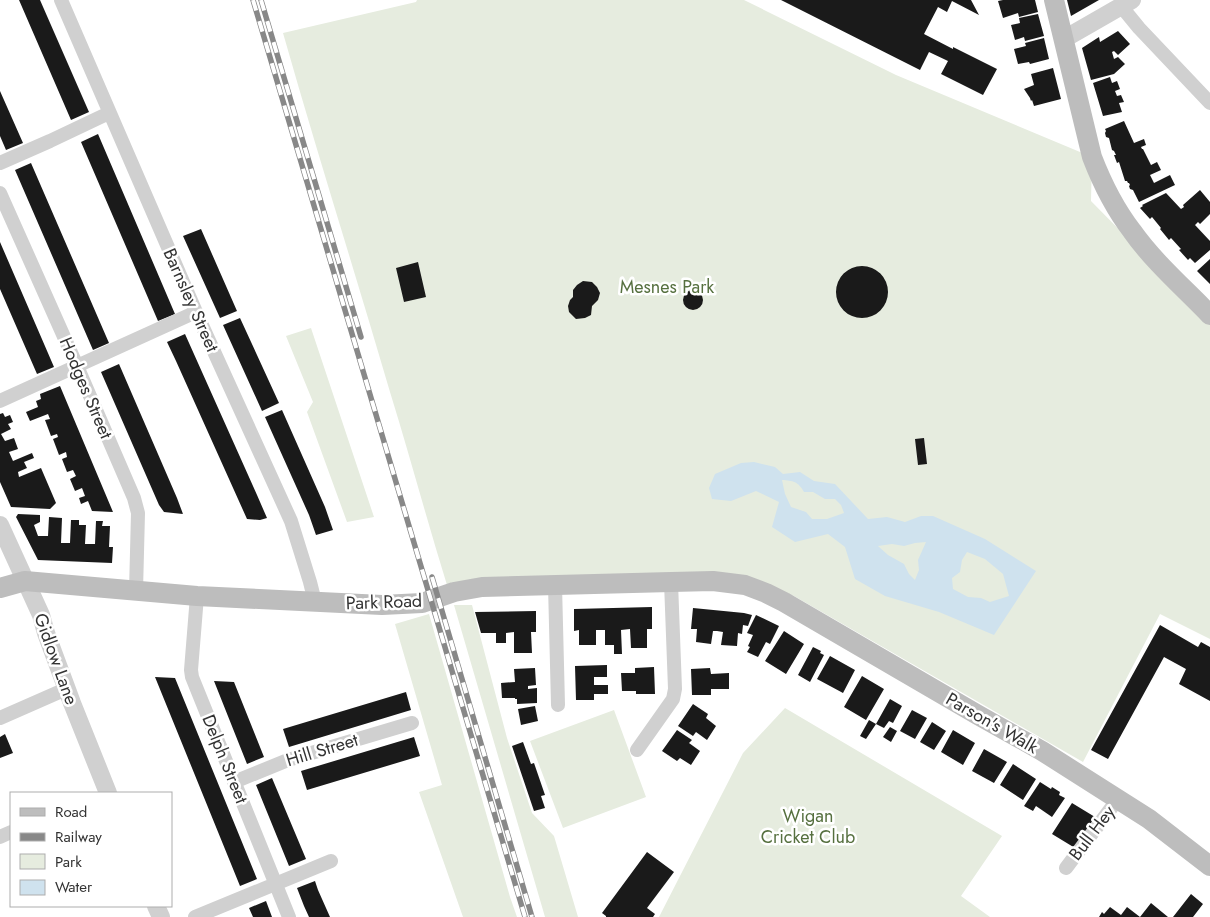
<svg xmlns="http://www.w3.org/2000/svg" width="1210" height="917" font-family="Jost,sans-serif">
	<style>
		.green { fill: #e6ecdf }
		.water { fill: #cfe2ee; fill-rule: evenodd }
		.building { fill: #1a1a1a }
		.lines { fill: none; stroke-linecap: round; stroke-linejoin: round }
		.minor { stroke: #d0d0d0; stroke-width: 14 }
		.tertiary { stroke: #d0d0d0; stroke-width: 18 }
		.secondary { stroke: #bdbdbd; stroke-width: 20 }
		.rail-casing { stroke: #888; stroke-width: 5.5 }
		.rail { stroke: #fff; stroke-width: 4; stroke-dasharray: 11; stroke-linecap: butt }
		.labels { text-anchor: middle; dominant-baseline: central; stroke-width: 5; stroke-linejoin: round; paint-order: stroke }
		.park-label { font-size: 18px; fill: #56703f; stroke: #fff }
		.street-label { font-size: 18px; fill: #333; stroke: #fff }
	</style>
	<rect width="100%" height="100%" fill="#fff"/>
	<path class="green" d="M417,0H744L896,75L1092,157L1091,201L1210,322V639L1160,614L1083,762L794,596L755,580L447,585C427,521 410,456 390,392C355,272 317,153 283,33L416,2Z
		M311,328L374,517L347,522L307,412L313,402L286,336Z
		M454,605H472L507,738L532,813L554,836L578,917H545Z
		M429,614L510,897L517,917H463L419,792L442,785L395,624Z
		M785,708L1002,836L961,896L990,917H659L743,753Z
		M614,710L646,797L563,828L530,741Z"/>
	<path class="water" d="M754,462L775,467L783,474L800,472L814,481L835,484L868,519L887,517L905,522L921,516H933L985,539L1036,571L994,635L939,612L885,596L855,579L845,547L828,534L795,542L772,527L779,502L756,491L731,501L712,499L709,488L715,474L741,463ZM782,480C793,481 798,481 804,492H813L825,499H835L841,505L844,513L827,519H812L806,512L791,507L785,494ZM926,542L918,560L919,570L915,580L909,574L904,564L888,555L878,546L892,544L904,546L915,543ZM967,552L985,559L1003,574L1009,596L990,602L981,598L968,597L953,589L952,578L960,572L962,560Z"/>
	<path class="building" d="M19,0H40L89,112L71,120Z
		M781,0H971L979,15L952,1L947,12L938,7L924,34L953,49V47L997,69L983,95L941,74L948,61L929,52L920,70Z
		M1003,0H1035L1038,12L1019,17L1018,13L1003,18L998,1Z
		M1067,0H1099L1071,16Z
		M1038,14L1044,36L1025,41L1024,37L1015,40L1011,25L1020,23L1019,18Z
		M1118,31L1130,44L1118,55L1114,51L1112,52L1114,59L1118,57L1125,64L1114,74L1091,80L1082,48L1099,37L1100,42Z
		M1044,38L1049,59L1030,64L1029,62L1018,64L1014,49L1026,46L1025,43Z
		M1053,68L1061,99L1034,106L1032,100L1031,101L1030,98L1024,89L1034,85L1031,74Z
		M1110,77L1112,83L1117,81L1120,89L1115,91L1117,96L1121,95L1124,102L1119,103L1122,112L1103,116L1093,83Z
		M0,91L23,143L6,150L0,136Z
		M1124,121L1134,143L1144,139L1146,145L1141,147L1142,149H1143L1151,165L1157,162L1161,170L1150,175L1154,183L1170,175L1175,185L1139,202L1133,190L1130,189L1129,186L1130,185L1129,183H1128L1127,181H1125L1119,162L1117,163L1114,155H1116L1114,151L1112,150L1109,138L1106,137L1105,133L1106,131L1105,129Z
		M98,134L175,314L158,321L81,142Z
		M31,163L109,343L93,350L15,170Z
		M1200,190L1210,202V214L1200,224L1198,222L1195,225L1210,241V250L1195,263L1190,258L1188,260L1179,250L1181,249L1171,238L1169,240L1160,229L1161,228L1152,217L1150,219L1140,208L1143,206L1142,205L1166,193L1181,209L1184,207L1183,205Z
		M201,229L237,311L220,318L183,236Z
		M0,242L54,367L37,374L0,289Z
		M1210,259V284L1197,271Z
		M418,262L426,297L404,302L396,268Z
		M836 292a26 26 0 1 1 52 0a26 26 0 1 1-52 0Z
		M583,281L592,282L597,287L600,293L598,300L592,306L591,315L585,318L576,319L569,312L568,306L570,300L573,297V290L577,285Z
		M683 300a10 10 0 1 1 20 0a10 10 0 1 1-20 0Z
		M240,318L279,403L262,411L223,325Z
		M185,334L257,495L267,518L260,520L247,519L176,361L167,342Z
		M119,364L177,498L183,514L164,512L159,505L101,372Z
		M60,386L113,512L92,511L88,501L81,504L79,498L85,496L82,488L75,491L70,479L76,476L73,470L67,472L62,459L67,457L66,452L59,455L53,439L58,437L57,434L51,436L45,420L50,419L48,414L30,421L26,412L38,407L36,401L41,399L40,394Z
		M282,410L325,507L333,530L316,535L309,515L265,417Z
		M3,413L5,417L10,415L13,422L8,424L11,429L1,434L5,441L14,438L18,449L9,452L13,461L32,453L34,458L24,462L27,468L18,472L19,477L41,468L56,503L50,509L11,507L0,482V414Z
		M924,438L927,464L918,465L915,439Z
		M18,514L40,515V522L34,525L38,536H48L49,517L62,518L61,543H70L71,520H79V525H86L85,544H95L96,521H103L102,526H110L109,547H113L112,563L38,560L16,517Z
		M652,607V629H647V648H631L630,629L621,630L622,654H614V645H605V630H596V645H579V630L574,631V609Z
		M693,608L744,613L752,615L748,626L743,625L742,634L738,633L737,646L721,645L723,632L717,631H713L711,644L696,642L697,629H691Z
		M536,611V632H531L532,653H514V632L506,633V643H496V633H481L475,612Z
		M756,615L779,626L770,644L766,642L758,657L747,652L750,647L748,646L753,635L747,633Z
		M1160,625L1198,647L1201,642L1210,647V701L1179,684L1186,669L1164,657L1108,759L1091,750Z
		M784,631L804,644L786,674L765,661Z
		M813,647L821,651L820,653L824,655L810,682L798,675Z
		M830,656L855,670L843,693L817,679Z
		M607,665V677H594V685H608V694H594V700H576L575,666Z
		M654,667L655,694H636V691H622L621,673H635V668Z
		M535,668L536,685L528,686V689L537,688V703L517,704V699H515V698H502L501,683L515,682L514,669Z
		M710,668L711,674L729,673V689H711V695H692L691,669Z
		M862,676L884,689L866,720L844,707Z
		M155,677L175,678L257,879L240,886Z
		M214,681L234,682L264,757L247,764Z
		M406,692L411,710L289,747L283,729Z
		M890,699L902,706L893,723L889,721L884,728L876,724Z
		M693,704L708,714L706,718L716,726L707,740L696,732L693,736L678,726Z
		M535,706L538,721L521,725L518,709Z
		M912,710L927,718L915,739L900,731Z
		M869,720L876,724L866,739L860,736Z
		M932,722L946,731L934,750L920,742Z
		M890,727L897,731L891,742L883,737Z
		M677,730L692,740L689,743L700,751L691,765L680,758L677,761L662,751Z
		M953,730L975,743L963,765L941,752Z
		M5,734L13,753L0,758V737Z
		M414,737L420,756L307,790L301,771Z
		M523,742L531,764L534,763L545,795L541,796L545,808L534,811L512,746Z
		M984,749L1007,762L994,783L972,771Z
		M1013,764L1036,779L1023,800L1000,785Z
		M272,778L306,859L289,866L256,785Z
		M1040,782L1051,789L1052,787L1060,792L1059,795L1065,798L1052,817L1036,806L1033,811L1024,806Z
		M1072,803L1095,817L1075,848L1052,834Z
		M647,852L674,872L647,908L655,914L653,917H606V916L602,913Z
		M315,881L318,890L330,917H309L304,906L297,888Z
		M1191,894L1203,904L1193,917H1173Z
		M266,901L272,917H253L249,908Z
		M1151,903L1168,917H1140Z
		M1110,907L1121,915L1127,907L1140,917H1099L1102,912L1104,914Z"/>
	<g class="lines">
		<path class="minor" d="M61,0L196,312L291,521L310,582L315,602
			M1121,6L1139,28L1210,103
			M0,163L50,141L109,113
			M0,193L77,366L134,498L138,513L136,591
			M0,401L196,312
			M555,585L558,705
			M197,596L191,670L192,677L289,917
			M0,718L66,689
			M637,750L673,699L675,689L671,582
			M234,782L288,760L412,723
			M0,837L11,832
			M1066,868L1118,799
			M195,917L331,861"/>
		<path class="tertiary" d="M1064,39L1132,0
			M0,525L41,615L46,633L72,703L108,793
			M156,906L161,917"/>
		<path class="secondary" d="M1054,0L1092,157C1102,183 1115,209 1132,231C1153,261 1184,288 1210,315
			M0,588L25,581L197,596L382,605L422,603L454,592L482,587L671,582L713,581L745,585L766,593L784,602L978,715L1042,751L1149,819L1210,866"/>
		<defs>
			<path id="rail" d="M253,0L525,917
				M261,0L361,337
				M432,577L532,917"/>
		</defs>
		<use href="#rail" class="rail-casing"/>
		<use href="#rail" class="rail"/>
	</g>
	<g class="labels">
		<g class="park-label">
			<text x="667" y="287">Mesnes Park</text>
			<text x="808" y="816">Wigan<tspan x="808" dy="21">Cricket Club</tspan></text>
		</g>
		<g class="street-label">
			<text transform="translate(191 300) rotate(66)">Barnsley Street</text>
			<text transform="translate(86 388) rotate(67)">Hodges Street</text>
			<text transform="translate(384 602) rotate(-2)">Park Road</text>
			<text transform="translate(56 659) rotate(70)">Gidlow Lane</text>
			<text transform="translate(992 723) rotate(30)">Parson's Walk</text>
			<text transform="translate(322 750) rotate(-17)">Hill Street</text>
			<text transform="translate(225 759) rotate(68)">Delph Street</text>
			<text transform="translate(1092 833) rotate(-53)">Bull Hey</text>
		</g>
	</g>
	<rect x="10" y="792" width="162" height="115" fill="#ffffff" stroke="#adadad"/>
	<rect x="20" y="808" width="25" height="8" fill="#bdbdbd" stroke="#adadad"/>
	<text x="55" y="817" font-size="15" fill="#333333">Road</text>
	<rect x="20" y="833" width="25" height="8" fill="#888888" stroke="#adadad"/>
	<text x="55" y="842" font-size="15" fill="#333333">Railway</text>
	<rect x="20" y="854" width="25" height="15" fill="#e6ecdf" stroke="#adadad"/>
	<text x="55" y="867" font-size="15" fill="#333333">Park</text>
	<rect x="20" y="880" width="25" height="15" fill="#cfe2ee" stroke="#adadad"/>
	<text x="55" y="892" font-size="15" fill="#333333">Water</text>
</svg>
